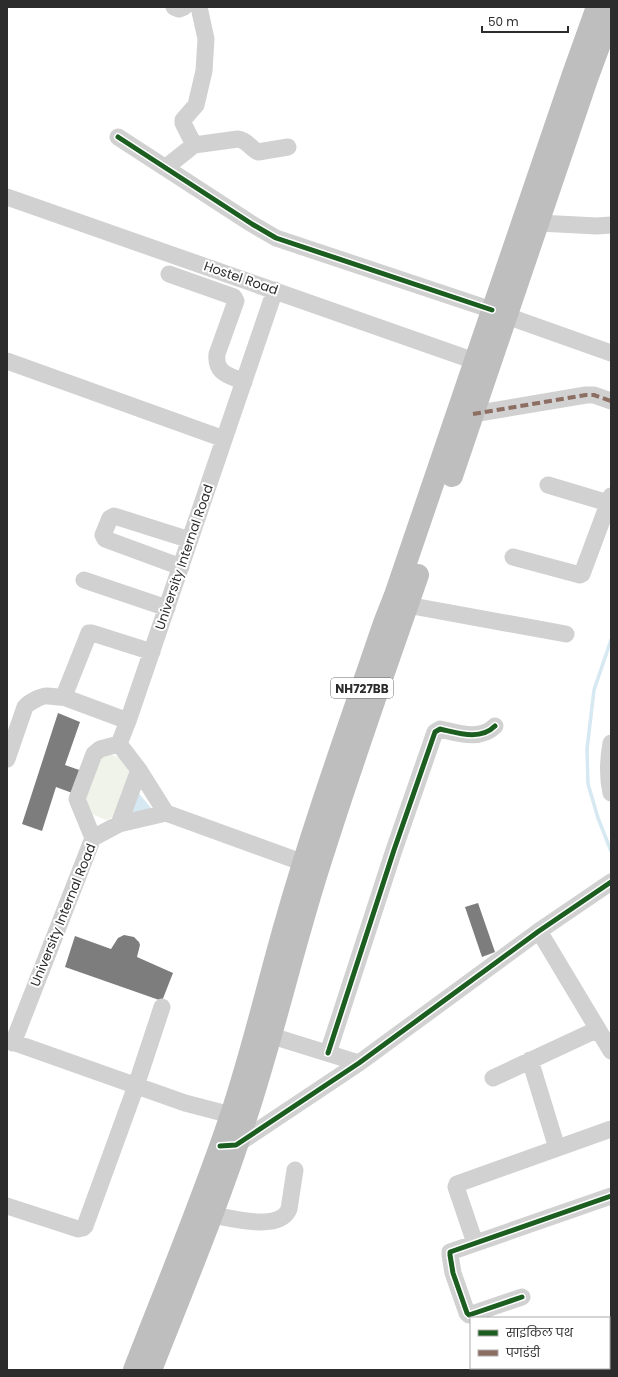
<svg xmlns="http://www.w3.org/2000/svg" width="618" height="1377" font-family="Poppins,'Noto Sans Devanagari',sans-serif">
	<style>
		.green { fill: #f0f3ea }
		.water { fill: #d6e8f1 }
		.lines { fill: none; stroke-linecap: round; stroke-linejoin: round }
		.stream { stroke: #d6e8f1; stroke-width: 3.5 }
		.building { fill: #7d7d7d }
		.minor { stroke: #d1d1d1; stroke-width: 17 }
		.highway { stroke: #bebebe; stroke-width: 22 }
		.quiet { stroke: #8d6e63; stroke-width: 4; stroke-dasharray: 8 4; stroke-linecap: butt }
		.cycleway-casing { stroke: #fff; stroke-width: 8 }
		.cycleway { stroke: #1b5e20; stroke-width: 5 }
		.labels { text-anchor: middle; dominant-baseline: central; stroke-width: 4; stroke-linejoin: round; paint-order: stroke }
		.shield { fill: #fff; stroke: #6b6b6b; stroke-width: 1 }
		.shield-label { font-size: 12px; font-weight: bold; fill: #2c2c2c }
		.street-label { font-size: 13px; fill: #2c2c2c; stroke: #fff }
	</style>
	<rect width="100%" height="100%" fill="#fff"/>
	<path class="green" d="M106,753L127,760L134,774L118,815L106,820L87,812L81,797L92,763Z"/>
	<path class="water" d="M137,791L152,809L129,815Z"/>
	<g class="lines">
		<path class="stream" d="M611,640L594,690L587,749L588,784L598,818L611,851"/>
	</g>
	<path class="building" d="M58,713L80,722L65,765L82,771L75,794L56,787L42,831L22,824Z
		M478,903L495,952L482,957L465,907Z
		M124,935L134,937L139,942L140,945L137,957L173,973L162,1001L65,967L75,936L111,949L118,938Z"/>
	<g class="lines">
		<path class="minor" d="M174,7L179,9L184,7
			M118,137L252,224L276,238L492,310
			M194,145L238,139C247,140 250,148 258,152L288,147
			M165,168L194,145L183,123V120L196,105L204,71L206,39L199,7
			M7,197L486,365
			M539,223L597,226L611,225
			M169,274L234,297L236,301L217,354C215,374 229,375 244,382
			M507,316L611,353
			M7,361L224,439
			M473,414L586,395H594L611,401
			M548,485L608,503
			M513,557L580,575L582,574L611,496
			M181,567L105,539L103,535L110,518L114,516L190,540
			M84,580L167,608
			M407,605L566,634
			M128,721L66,698L64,696L89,633H92L152,652
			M611,743C608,760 607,776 611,793
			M119,744L128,721L275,290
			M119,744L139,770L166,813
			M7,759L25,707C28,703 42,695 48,696C54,696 58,698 64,697
			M119,824L139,770
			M93,838L77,799L94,754L100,749L119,744
			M539,931L611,1051
			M272,1036L359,1063
			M7,1040L185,1103L231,1115
			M13,1043L93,838L119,824L166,813L315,867
			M328,1053L394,850L435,732L440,729C458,733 480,741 495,726
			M530,1060L557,1148
			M493,1078L598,1029
			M232,1146L236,1145L359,1063L539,931L611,882
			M7,1206L78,1229L83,1228L85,1226L136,1086L162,1007
			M212,1215C231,1218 280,1232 289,1209L295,1170
			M475,1243L456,1187L457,1184L611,1129
			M522,1297L469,1315L467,1313L453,1273L450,1255V1252L611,1196"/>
		<path class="highway" d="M452,476L587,79L611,14
			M134,1370C167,1285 202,1201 231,1115C252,1052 267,987 285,924C314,822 350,723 384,623L395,595L573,74L597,7
			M151,1370C184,1286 219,1203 246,1118C273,1036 292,952 318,870C349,771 384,673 418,575"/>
		<path class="quiet" d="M473,414L586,395H594L611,401"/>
		<defs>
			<path id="cycleway" d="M118,137L252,224L276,238L492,310
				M328,1053L394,850L435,732L440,729C458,733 480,741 495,726
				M220,1146L236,1145L359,1063L539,931L611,882
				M522,1297L469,1315L467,1313L453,1273L450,1255V1252L611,1196"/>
		</defs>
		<use href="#cycleway" class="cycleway-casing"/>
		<use href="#cycleway" class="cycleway"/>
	</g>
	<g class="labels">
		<rect class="shield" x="331" y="678" width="62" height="20" rx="3"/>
		<g class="shield-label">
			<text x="362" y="688">NH727BB</text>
		</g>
		<g class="street-label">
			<text transform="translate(241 278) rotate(19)">Hostel Road</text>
			<text transform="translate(184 557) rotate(-71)">University Internal Road</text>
			<text transform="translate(63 915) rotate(-68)">University Internal Road</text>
		</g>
	</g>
	<rect width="618" height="1377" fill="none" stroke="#2c2c2c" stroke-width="16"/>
	<rect x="470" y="1317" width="140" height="52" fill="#ffffff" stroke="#ababab"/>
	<rect x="478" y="1330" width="20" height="6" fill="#1b5e20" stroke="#ababab"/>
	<text x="506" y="1337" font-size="12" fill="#2c2c2c">साइकिल पथ</text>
	<rect x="478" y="1350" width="20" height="6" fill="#8d6e63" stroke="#ababab"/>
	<text x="506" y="1357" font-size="12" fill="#2c2c2c">पगडंडी</text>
	<path d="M482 26v6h86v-6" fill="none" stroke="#2c2c2c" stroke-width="2"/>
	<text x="488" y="26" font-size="12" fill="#2c2c2c" stroke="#ffffff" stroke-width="3" paint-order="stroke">50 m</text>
</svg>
